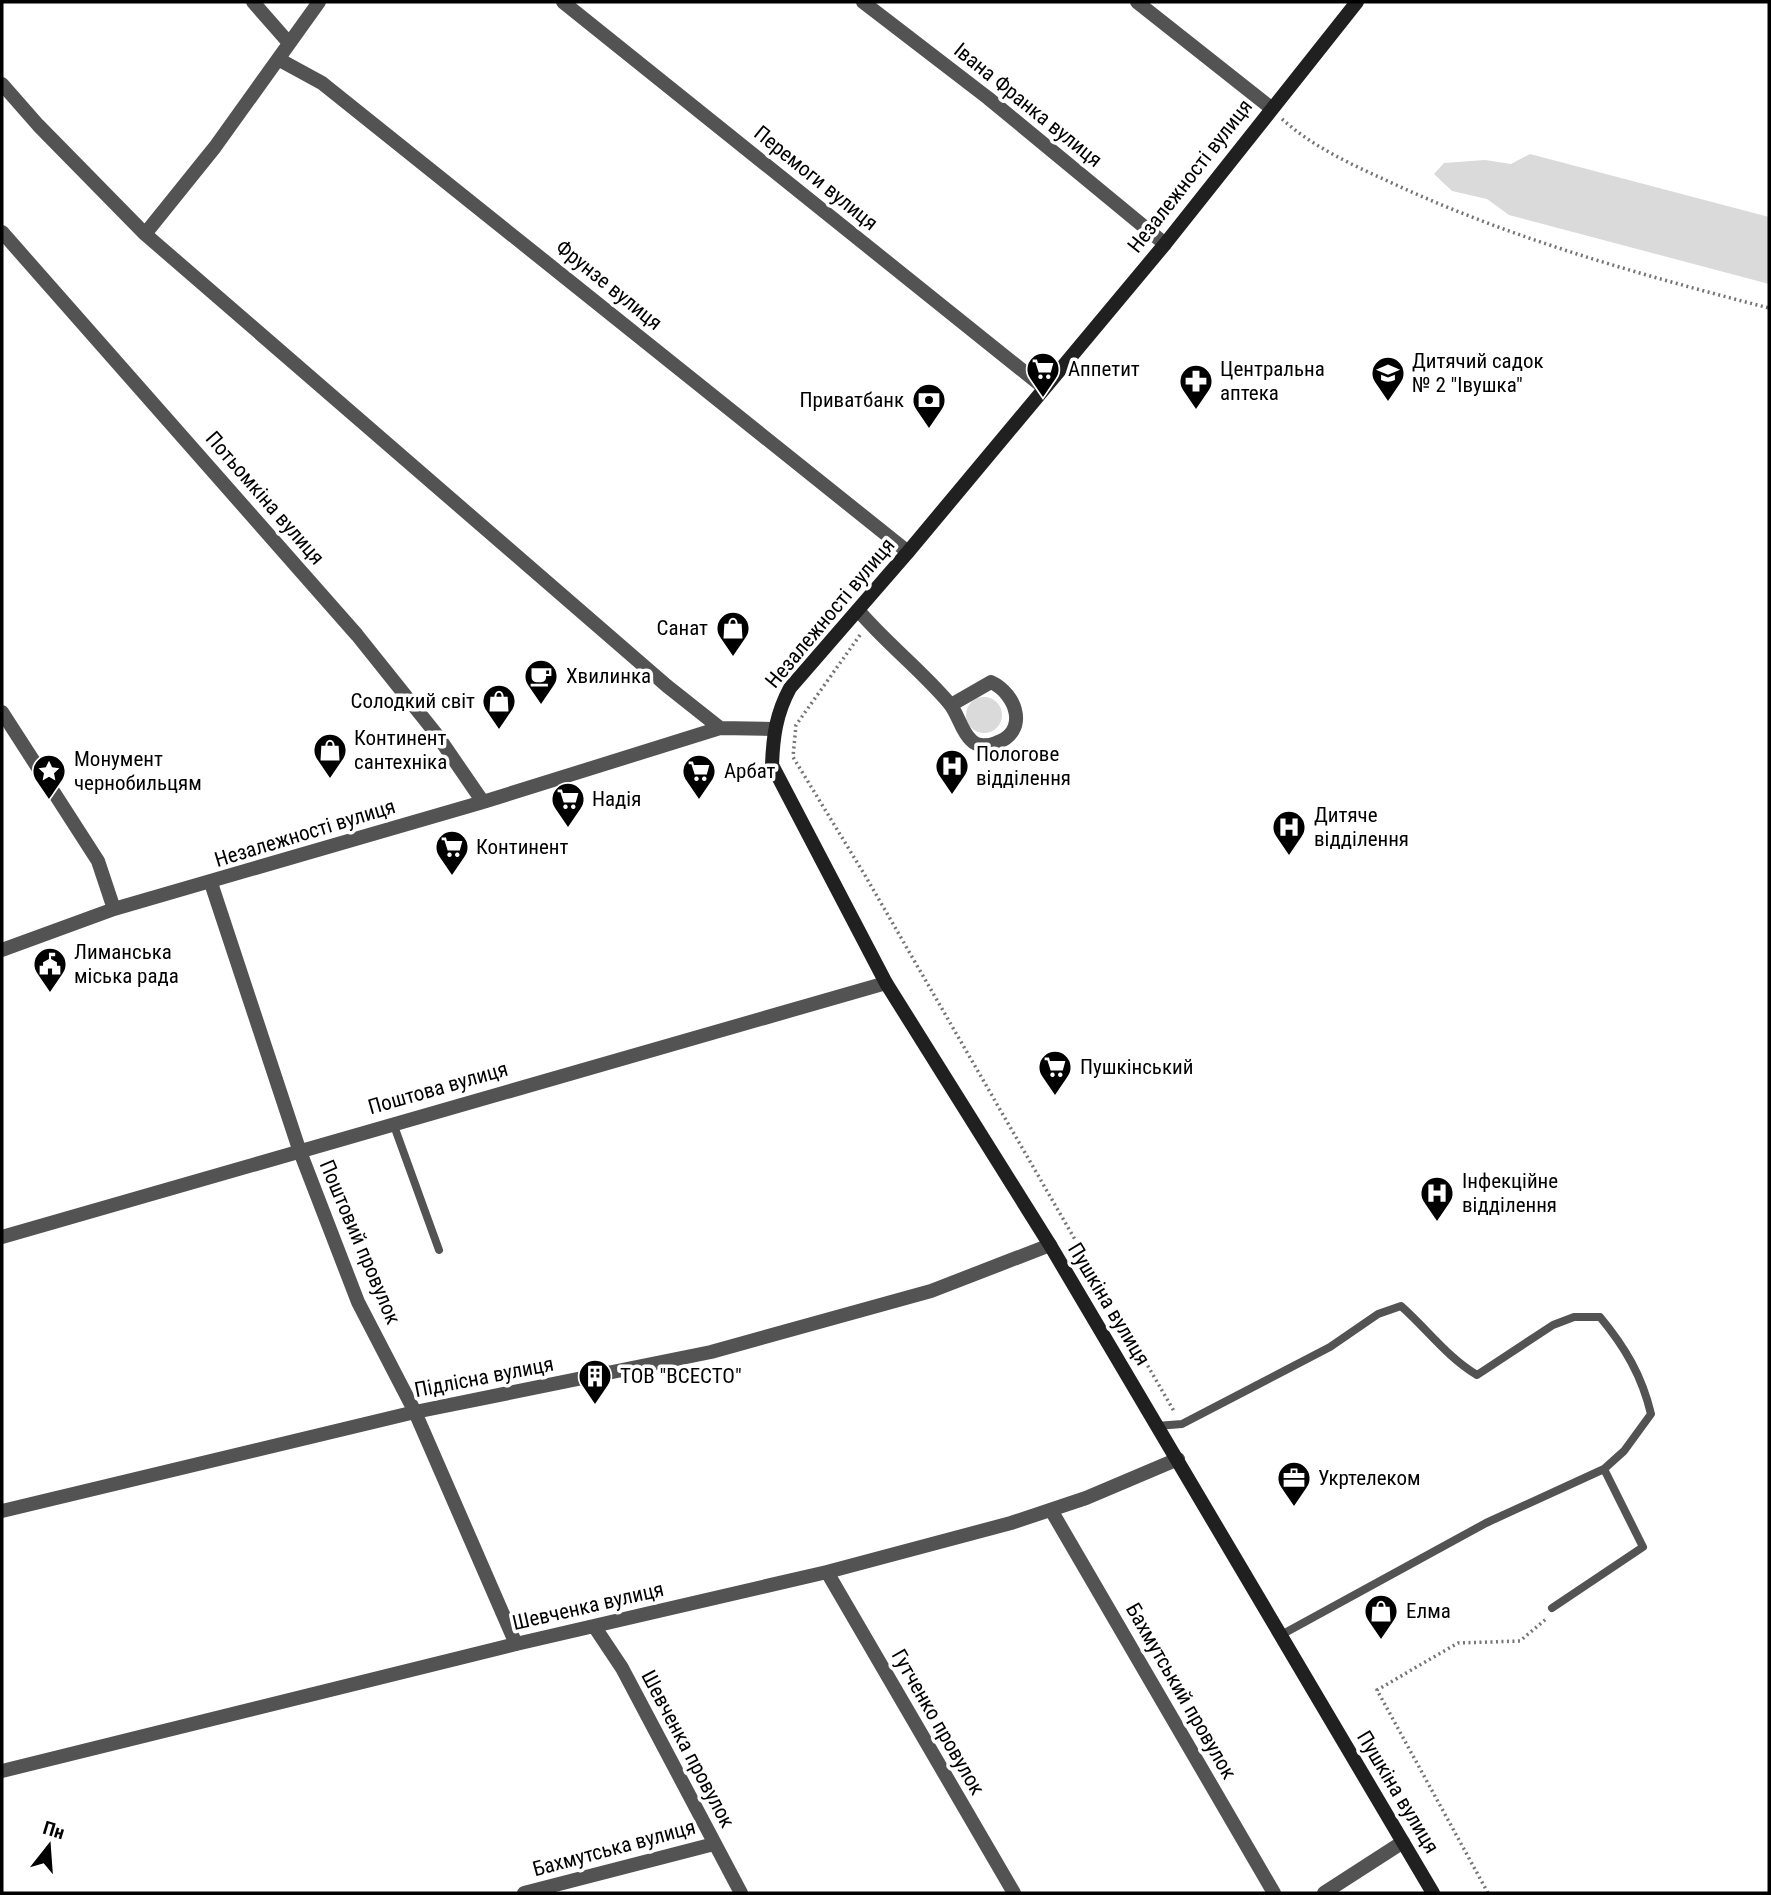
<svg xmlns="http://www.w3.org/2000/svg" width="1771" height="1895" font-family="'Roboto Condensed',sans-serif">
	<style>
		.green { fill: #dadada }
		.lines { fill: none; stroke-linecap: round; stroke-linejoin: round }
		.path { stroke: #757575; stroke-width: 3.5; stroke-dasharray: 2 3.5; stroke-linecap: butt }
		.service { stroke: #535353; stroke-width: 8 }
		.minor { stroke: #535353; stroke-width: 14 }
		.secondary { stroke: #202020; stroke-width: 14 }
		.labels { text-anchor: middle; dominant-baseline: central; stroke-width: 7; stroke-linejoin: round; paint-order: stroke }
		.street-label { font-size: 21px; fill: #000; stroke: #fff }
		.poi-label { font-size: 21px; fill: #000; stroke: #fff; text-anchor: start }
	</style>
	<rect width="100%" height="100%" fill="#fff"/>
	<path class="green" d="M1530,154L1769,217V284L1509,215L1487,199L1452,191L1434,174L1444,163L1485,160L1511,164Z
		M966 715a18 18 0 1 1 36 0a18 18 0 1 1-36 0Z"/>
	<g class="lines">
		<path class="path" d="M1282,119C1314,148 1353,165 1392,183C1512,239 1641,275 1769,308
			M860,635L796,725L793,757L866,877L1175,1413
			M1488,1893L1377,1690L1458,1643L1520,1641L1546,1619"/>
		<path class="service" d="M393,1123L439,1250
			M1157,1426L1182,1424L1330,1347L1378,1314L1401,1306C1427,1329 1447,1357 1477,1375L1553,1325L1574,1317H1600C1625,1347 1642,1376 1651,1414L1624,1451L1604,1469L1643,1547L1552,1608
			M1281,1635L1486,1523L1604,1469"/>
		<path class="minor" d="M253,2L289,43
			M563,2L1043,387
			M863,2L988,98L1165,244
			M1137,2L1271,108
			M278,59L322,83L908,552
			M2,84L38,125L145,234L667,686L720,728
			M2,232L357,635L437,735L483,802
			M145,234L215,147L319,2
			M858,610C886,643 921,670 949,703C958,713 961,731 971,740C977,747 988,746 996,743C1029,732 1017,694 991,682L951,705
			M2,712L98,861L114,909
			M211,883L299,1149L358,1302L415,1412L516,1644
			M2,950L114,909L483,802L720,728L774,729
			M2,1237L886,983
			M1051,1510L1274,1893
			M2,1511L415,1412L711,1352L931,1291L1050,1245
			M827,1572L1014,1893
			M594,1626L622,1668L741,1893
			M2,1771L516,1644L827,1572L1011,1523L1086,1498L1178,1459
			M524,1893L714,1844
			M1324,1893L1403,1842"/>
		<path class="secondary" d="M1357,2L1165,244L908,552L790,688C776,714 773,737 772,765L886,983L1050,1245L1433,1893"/>
	</g>
	<defs>
		<symbol id="supermarket-pin" viewBox="-11 -11 22 30"><path d="M0 17L-7.5 6A9.5 9.5 0 1 1 7.5 6Z" fill="#000" stroke="#fff"/><path d="M-6-5.5h2.5l.6 2H6L4.5 2H-2.5L-4.4-4H-6ZM-1.5 3.2a1.3 1.3 0 1 0 .1 0ZM3 3.2a1.3 1.3 0 1 0 .1 0Z" fill="#fff"/></symbol>
		<symbol id="school-pin" viewBox="-11 -11 22 30"><path d="M0 17L-7.5 6A9.5 9.5 0 1 1 7.5 6Z" fill="#000" stroke="#fff"/><path d="M0-5L7-2L0 1L-7-2ZM-4 1L0 2.5L4 1V4Q0 6-4 4Z" fill="#fff"/></symbol>
		<symbol id="pharmacy-pin" viewBox="-11 -11 22 30"><path d="M0 17L-7.5 6A9.5 9.5 0 1 1 7.5 6Z" fill="#000" stroke="#fff"/><path d="M-2-6h4v4h4v4h-4v4h-4v-4h-4v-4h4Z" fill="#fff"/></symbol>
		<symbol id="bank-pin" viewBox="-11 -11 22 30"><path d="M0 17L-7.5 6A9.5 9.5 0 1 1 7.5 6Z" fill="#000" stroke="#fff"/><path d="M-6-4H6V4H-6ZM0-2.3a2.3 2.3 0 1 0 0 4.6a2.3 2.3 0 1 0 0-4.6Z" fill="#fff"/></symbol>
		<symbol id="shop-pin" viewBox="-11 -11 22 30"><path d="M0 17L-7.5 6A9.5 9.5 0 1 1 7.5 6Z" fill="#000" stroke="#fff"/><path d="M-5-2.5h2.3a2.7 3.5 0 0 1 5.4 0H5L5.5 6h-11ZM-1.5-2.5h3a1.5 2.3 0 0 0-3 0Z" fill="#fff"/></symbol>
		<symbol id="cafe-pin" viewBox="-11 -11 22 30"><path d="M0 17L-7.5 6A9.5 9.5 0 1 1 7.5 6Z" fill="#000" stroke="#fff"/><path d="M-5.5-4.5H6V0H3Q3 3.5 0 3.5H-2.5Q-5.5 3.5-5.5 0ZM3-3.2v2h1.7v-2ZM-6 4.5H4V6H-6Z" fill="#fff"/></symbol>
		<symbol id="hospital-pin" viewBox="-11 -11 22 30"><path d="M0 17L-7.5 6A9.5 9.5 0 1 1 7.5 6Z" fill="#000" stroke="#fff"/><path d="M-5-5h3v3.5h4V-5h3V5h-3V1.5h-4V5h-3Z" fill="#fff"/></symbol>
		<symbol id="sight-pin" viewBox="-11 -11 22 30"><path d="M0 17L-7.5 6A9.5 9.5 0 1 1 7.5 6Z" fill="#000" stroke="#fff"/><path d="M0-6L1.8-2.2L6-1.7L2.9 1.2L3.7 5.4L0 3.3L-3.7 5.4L-2.9 1.2L-6-1.7L-1.8-2.2Z" fill="#fff"/></symbol>
		<symbol id="civic-pin" viewBox="-11 -11 22 30"><path d="M0 17L-7.5 6A9.5 9.5 0 1 1 7.5 6Z" fill="#000" stroke="#fff"/><path d="M-.6-6.5H3V-4.5H.6V-3L4-1V1h2V6H-6V1h2V-1L-.6-3ZM-1.2 2.5V6h2.4V2.5Z" fill="#fff"/></symbol>
		<symbol id="building-pin" viewBox="-11 -11 22 30"><path d="M0 17L-7.5 6A9.5 9.5 0 1 1 7.5 6Z" fill="#000" stroke="#fff"/><path d="M-4-6H4V6H1V3H-1V6H-4ZM-2.5-4.3h1.7v1.8h-1.7ZM.8-4.3h1.7v1.8H.8ZM-2.5-1h1.7V.8h-1.7ZM.8-1h1.7V.8H.8Z" fill="#fff"/></symbol>
		<symbol id="office-pin" viewBox="-11 -11 22 30"><path d="M0 17L-7.5 6A9.5 9.5 0 1 1 7.5 6Z" fill="#000" stroke="#fff"/><path d="M-6-3h4V-5.5h4V-3h4V5H-6ZM-1-4.5V-3h2v-1.5ZM-6 0V1H6V0Z" fill="#fff"/></symbol>
	</defs>
	<g fill-rule="evenodd">
		<use href="#supermarket-pin" x="1024" y="350" width="38" height="52"/>
		<use href="#school-pin" x="1369" y="354" width="38" height="52"/>
		<use href="#pharmacy-pin" x="1177" y="362" width="38" height="52"/>
		<use href="#bank-pin" x="910" y="381" width="38" height="52"/>
		<use href="#shop-pin" x="714" y="609" width="38" height="52"/>
		<use href="#cafe-pin" x="522" y="657" width="38" height="52"/>
		<use href="#shop-pin" x="480" y="682" width="38" height="52"/>
		<use href="#shop-pin" x="311" y="731" width="38" height="52"/>
		<use href="#hospital-pin" x="933" y="747" width="38" height="52"/>
		<use href="#sight-pin" x="30" y="752" width="38" height="52"/>
		<use href="#supermarket-pin" x="680" y="752" width="38" height="52"/>
		<use href="#supermarket-pin" x="549" y="780" width="38" height="52"/>
		<use href="#hospital-pin" x="1270" y="808" width="38" height="52"/>
		<use href="#supermarket-pin" x="433" y="828" width="38" height="52"/>
		<use href="#civic-pin" x="31" y="945" width="38" height="52"/>
		<use href="#supermarket-pin" x="1036" y="1048" width="38" height="52"/>
		<use href="#hospital-pin" x="1418" y="1174" width="38" height="52"/>
		<use href="#building-pin" x="576" y="1357" width="38" height="52"/>
		<use href="#office-pin" x="1275" y="1459" width="38" height="52"/>
		<use href="#shop-pin" x="1362" y="1592" width="38" height="52"/>
	</g>
	<g class="labels">
		<g class="street-label">
			<text transform="translate(1028 105) rotate(39)">Івана Франка вулиця</text>
			<text transform="translate(1190 176) rotate(-52)">Незалежності вулиця</text>
			<text transform="translate(816 178) rotate(39)">Перемоги вулиця</text>
			<text transform="translate(609 285) rotate(39)">Фрунзе вулиця</text>
			<text transform="translate(265 498) rotate(49)">Потьомкіна вулиця</text>
			<text transform="translate(830 613) rotate(-50)">Незалежності вулиця</text>
			<text transform="translate(305 833) rotate(-17)">Незалежності вулиця</text>
			<text transform="translate(438 1088) rotate(-16)">Поштова вулиця</text>
			<text transform="translate(360 1242) rotate(67)">Поштовий провулок</text>
			<text transform="translate(1109 1304) rotate(59)">Пушкіна вулиця</text>
			<text transform="translate(484 1377) rotate(-11)">Підлісна вулиця</text>
			<text transform="translate(588 1606) rotate(-13)">Шевченка вулиця</text>
			<text transform="translate(1181 1691) rotate(60)">Бахмутський провулок</text>
			<text transform="translate(938 1722) rotate(60)">Гутченко провулок</text>
			<text transform="translate(688 1749) rotate(62)">Шевченка провулок</text>
			<text transform="translate(1398 1792) rotate(59)">Пушкіна вулиця</text>
			<text transform="translate(614 1848) rotate(-15)">Бахмутська вулиця</text>
		</g>
		<g class="poi-label">
			<text x="1412" y="361">Дитячий садок<tspan x="1412" dy="24">№ 2 "Івушка"</tspan></text>
			<text x="1068" y="369">Аппетит</text>
			<text x="1220" y="369">Центральна<tspan x="1220" dy="24">аптека</tspan></text>
			<text x="904" y="400" text-anchor="end">Приватбанк</text>
			<text x="708" y="628" text-anchor="end">Санат</text>
			<text x="566" y="676">Хвилинка</text>
			<text x="475" y="701" text-anchor="end">Солодкий світ</text>
			<text x="354" y="738">Континент<tspan x="354" dy="24">сантехніка</tspan></text>
			<text x="976" y="754">Пологове<tspan x="976" dy="24">відділення</tspan></text>
			<text x="74" y="759">Монумент<tspan x="74" dy="24">чернобильцям</tspan></text>
			<text x="724" y="771">Арбат</text>
			<text x="592" y="799">Надiя</text>
			<text x="1314" y="815">Дитяче<tspan x="1314" dy="24">відділення</tspan></text>
			<text x="476" y="847">Континент</text>
			<text x="74" y="952">Лиманська<tspan x="74" dy="24">міська рада</tspan></text>
			<text x="1080" y="1067">Пушкінський</text>
			<text x="1462" y="1181">Інфекційне<tspan x="1462" dy="24">відділення</tspan></text>
			<text x="620" y="1376">ТОВ "ВСЕСТО"</text>
			<text x="1318" y="1478">Укртелеком</text>
			<text x="1406" y="1611">Елма</text>
		</g>
	</g>
	<rect width="1771" height="1895" fill="none" stroke="#000000" stroke-width="7"/>
	<g transform="translate(49 1846) rotate(17)" stroke="#ffffff" stroke-width="5" paint-order="stroke">
	<path d="M0-5L12 26L0 18L-12 26Z" fill="#000000"/>
	<text y="-10" font-size="19" font-weight="bold" text-anchor="middle" fill="#000000">Пн</text>
	</g>
</svg>
